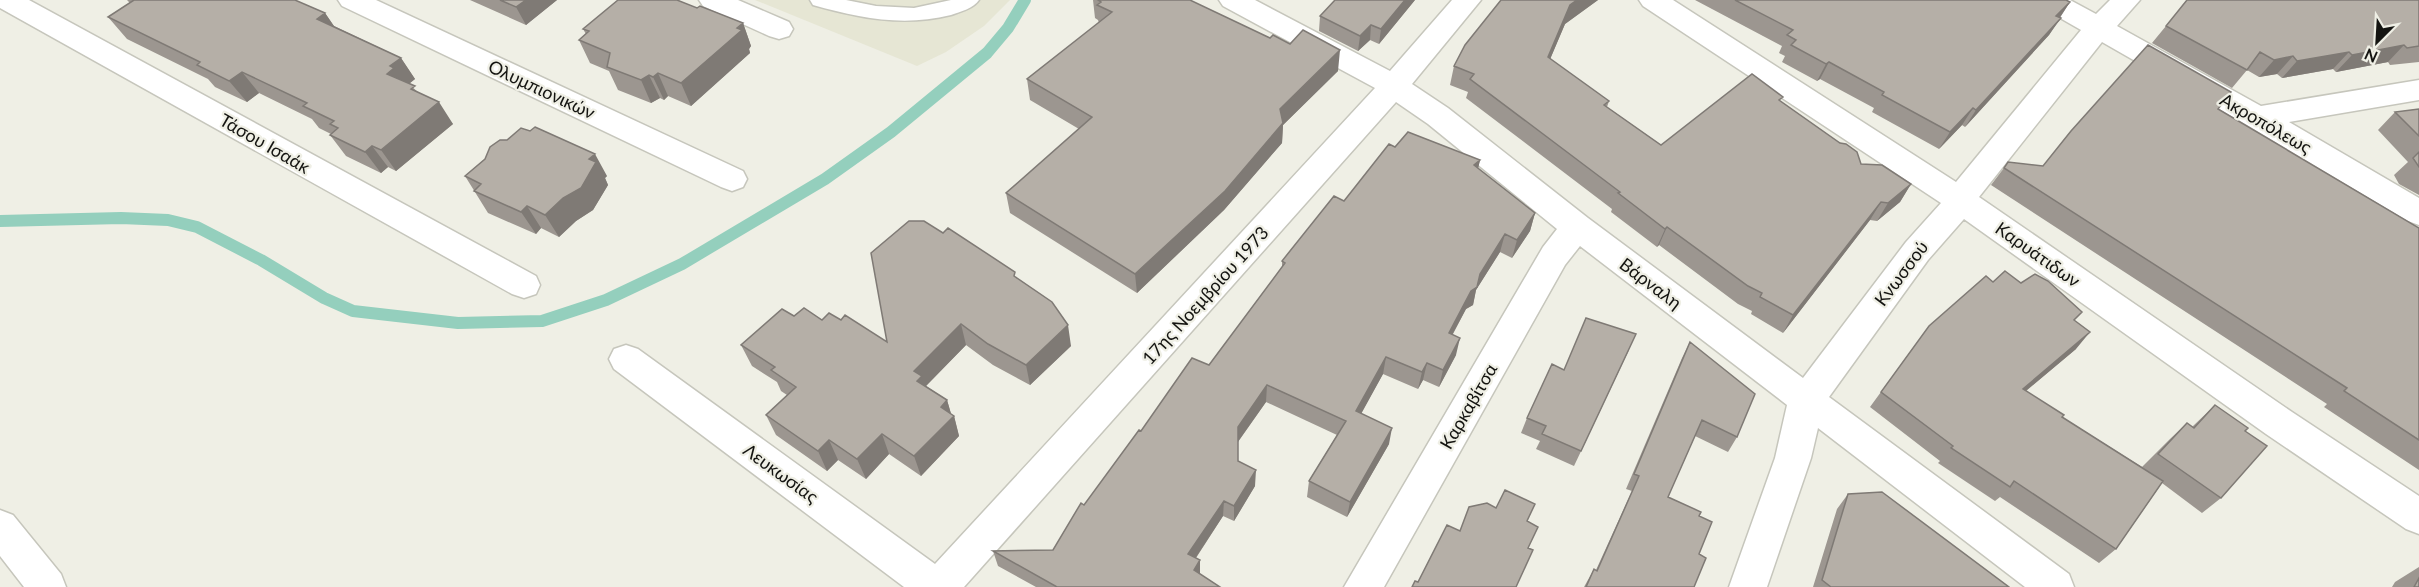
<svg xmlns="http://www.w3.org/2000/svg" width="2419" height="587" font-family="Lato,sans-serif">
	<style>
		.built { fill: #e6e6d4 }
		.lines { fill: none; stroke-linecap: round; stroke-linejoin: round }
		.stream { stroke: #94cfbd; stroke-width: 12 }
		.lane-casing { stroke: #c6c6bc; stroke-width: 3 }
		.street-casing { stroke: #c6c6bc; stroke-width: 3 }
		.lane { fill: #fff; fill-rule: evenodd }
		.street { fill: #fff; fill-rule: evenodd }
		.wall { fill: #9c9690 }
		.shaded-wall { fill: #7f7a75 }
		.building { fill: #b5afa7; stroke: #7f7a75; stroke-width: 1.5 }
		.labels { text-anchor: middle; dominant-baseline: central; stroke-width: 4.5; stroke-linejoin: round; paint-order: stroke }
		.street-label { font-size: 18px; fill: #141411; stroke: #efefe5 }
	</style>
	<rect width="100%" height="100%" fill="#efefe5"/>
	<path class="built" d="M755,0H1010L984,26L946,52L917,66Z"/>
	<g class="lines">
		<path class="stream" d="M0,221L121,218L168,220L197,227L261,260L324,298L353,311L458,323L542,321L606,300L682,264L825,179L891,132L987,53L1008,28L1025,0"/>
		<defs>
			<path id="lane" d="M810,0H846L876,6L914,8L951,0H979C974,8 960,12 951,15C903,27 859,18 813,5Z"/>
			<path id="street" d="M0,0H29L536,276L540,285L536,294L524,298L512,294L0,8Z
				M338,0H376L743,171L747,179L743,187L732,191L721,187L342,6Z
				M699,0H738L789,22L793,29L789,36L779,39L769,36L703,6Z
				M1219,0H1255L1390,71L1452,0H1481L1412,84L1448,108L1588,218L1803,378L1906,242L1941,203L1643,6L1639,0H1673L1956,182L2081,30L2039,6L2035,0H2070L2096,14L2110,0H2140L2117,26L2261,106L2419,80V100L2289,122L2419,198V225L2408,221L2247,125L2102,42L1979,197L2292,412L2419,496V534L2406,529L2266,434L1964,219L1928,260L1829,397L2069,574L2074,587H2025L1818,428L1811,458L1767,587H1729L1775,458L1787,405L1580,246L1565,265L1384,587H1344L1543,247L1557,229L1428,124L1396,102L964,587H904L614,369L609,359L614,349L626,345L638,349L935,564L1375,88L1223,6Z
				M0,510L13,515L61,574L66,587H24L0,556Z"/>
		</defs>
		<use href="#lane" class="lane-casing"/>
		<use href="#street" class="street-casing"/>
		<use href="#lane" class="lane"/>
		<use href="#street" class="street"/>
	</g>
	<path class="wall" d="M127,0H295L325,13L334,26L401,58L415,79L409,84L453,124L396,171L388,167L381,173L346,156L330,135L331,134L319,128L312,119L259,93L247,102L215,87L208,79L127,39L108,17L130,3Z
		M470,0H557L526,25Z
		M1093,0H1190L1338,71L1283,125L1282,143L1224,210L1137,293L1010,213L1006,193L1079,129L1030,100L1027,79L1099,23L1098,20L1095,18Z
		M1415,0L1379,44L1370,40L1358,51L1319,31L1320,16Z
		M1501,0H1598L1565,24L1550,59L1609,101L1607,107L1661,145L1781,102L1861,164L1911,184L1900,202L1877,221L1870,220L1783,333L1751,314L1752,311L1738,304L1659,245L1657,247L1611,212L1612,209L1466,98L1468,92L1450,85L1454,66Z
		M1695,0H2066L2070,2L2049,35L1965,127L1962,125L1939,149L1872,112L1874,108L1820,79L1817,81L1782,62L1785,56L1779,53L1782,46Z
		M2419,0V62L2390,65L2388,62L2336,72L2333,69L2282,78L2277,74L2259,77L2247,70L2232,88L2152,43L2166,26Z
		M697,8L743,23L751,46L749,49L750,53L691,106L668,96L664,100L660,98L651,103L618,90L609,71L590,63L579,40L586,34L583,29Z
		M2218,109L2419,228V470L2324,407L2327,404L1991,185L2004,168L2043,166Z
		M2419,109V195L2399,184L2394,175L2408,162L2378,130L2395,112Z
		M1395,147L1480,160L1478,168L1535,213L1530,231L1512,258L1500,252L1476,290L1473,305L1466,309L1453,334L1456,355L1439,387L1423,380L1418,389L1383,374L1361,413L1389,444L1347,517L1307,497L1309,481L1337,435L1266,402L1238,442V461L1255,486L1234,521L1223,516L1196,558L1200,574L1220,587H1036L998,566L993,551L1053,550L1084,505L1209,365L1282,267V261L1344,201Z
		M485,159L607,176L605,178L608,185L593,210L576,221L559,237L541,228L536,234L488,213L465,176Z
		M943,233L1016,278L1071,346L1030,385L993,365L966,345L926,386L947,400L951,414L954,416L959,436L921,476L889,454L866,479L838,460L827,471L776,435L766,415L787,395L781,391L777,382L752,366L741,345L794,316L822,320H841L887,342Z
		M1993,282L2074,320L2076,349L2026,391L2062,417L2142,467L2170,439L2187,423L2192,427L2215,405L2245,431L2221,498L2202,513L2162,483L2116,549L2099,563L2000,497L1995,501L1938,463L1940,461L1870,407L1929,326Z
		M1690,342L1737,437L1728,452L1695,436L1668,497L1699,516V554L1694,587H1584L1594,569L1596,570L1632,491L1626,489L1682,358Z
		M1629,350L1574,466L1536,449L1540,441L1521,433L1527,418L1564,370Z
		M1848,494L2009,587H1813L1837,509Z
		M2419,567V587H2392L2395,582Z"/>
	<path class="shaded-wall" d="M526,0H557L526,25L516,7Z
		M1405,0H1415L1379,44L1381,29Z
		M1577,0H1598L1565,24L1543,76L1548,57L1570,5Z
		M2070,2L2058,20L2056,16Z
		M325,13L340,35L317,19Z
		M2061,18L2049,35L1965,127L1976,110Z
		M743,23L751,46L749,49L750,53L691,106L681,83Z
		M1371,25L1370,40L1358,51L1360,36Z
		M2404,45L2388,62L2336,72L2352,55Z
		M1340,50L1338,71L1283,125L1282,143L1224,210L1137,293L1135,274L1280,109Z
		M2349,52L2333,69L2282,78L2297,61Z
		M2293,56L2277,74L2259,77L2274,60Z
		M401,58L415,79L406,86L387,74L390,66Z
		M1829,62L1820,79L1817,81L1826,64Z
		M242,72L259,93L247,102L229,81Z
		M658,73L668,96L664,100L653,77Z
		M649,75L660,98L651,103L641,80Z
		M439,102L453,124L396,171L381,150Z
		M1973,108L1962,125L1939,149L1950,132Z
		M372,146L388,167L381,173L365,152Z
		M595,154L607,176L605,178L608,185L593,210L576,221L559,237L545,215L589,159Z
		M1480,160L1476,178L1474,165Z
		M1911,184L1900,202L1877,221L1888,203Z
		M1881,202L1870,220L1783,333L1793,315Z
		M527,206L541,228L536,234L521,212Z
		M1535,213L1530,231L1512,258L1517,240Z
		M1667,227L1659,245L1657,247L1665,229Z
		M1505,234L1500,252L1476,290L1473,305L1466,309L1444,350L1449,333L1480,274Z
		M961,324L966,345L925,387L923,401L914,371Z
		M1068,325L1071,346L1030,385L1026,365Z
		M2090,332L2076,349L2009,405L2023,389Z
		M1460,338L1456,355L1439,387L1443,370Z
		M1386,357L1383,374L1354,427L1356,411Z
		M1427,363L1423,380L1418,389L1422,372Z
		M1267,385L1266,402L1237,443L1238,427Z
		M947,400L952,417L954,416L959,436L921,476L914,456L941,407Z
		M1392,428L1389,444L1347,517L1350,502Z
		M882,434L889,454L866,479L857,459Z
		M829,440L838,460L827,471L818,451Z
		M1256,470L1255,486L1234,521V506Z
		M1224,501L1223,516L1189,568L1188,554Z
		M1200,560V575L1194,570Z"/>
	<path class="building" d="M134,0H295L325,13L317,19L401,58L390,66L394,68L387,74L415,86L411,89L439,102L381,150L372,146L365,152L330,135L338,128L330,124L334,121L303,106L307,103L242,72L229,81L197,65L200,62L108,17Z
		M500,0H526L516,7Z
		M618,0H677L697,8L700,6L743,23L737,28L742,30L681,83L658,73L653,77L649,75L641,80L607,67L610,53L579,40L589,31L583,29Z
		M1098,0H1190L1270,38L1273,35L1290,44L1303,30L1340,50L1280,109L1283,123L1225,191L1135,274L1006,193L1092,117L1027,79L1112,12L1097,5L1101,2Z
		M1335,0H1405L1381,29L1371,25L1360,36L1320,16Z
		M1501,0H1577L1570,5L1548,57L1609,101L1604,105L1661,145L1752,74L1783,97L1779,100L1840,143L1846,144L1857,152L1861,164L1882,165L1911,184L1888,203L1881,202L1793,315L1760,297L1762,293L1748,286L1667,227L1665,229L1618,193L1620,192L1470,79L1474,74L1454,66L1465,45Z
		M1735,0H2066L2070,2L2056,16L2061,18L1976,110L1973,108L1950,132L1882,95L1884,92L1829,62L1826,64L1791,45L1796,40L1787,35L1793,30Z
		M2187,0H2419V46L2407,48L2404,45L2352,55L2349,52L2297,61L2293,56L2274,60L2260,52L2247,70L2166,26Z
		M2148,45L2231,92L2218,109L2419,228V440L2344,391L2347,388L2004,168L2008,162L2043,166L2071,131Z
		M2419,109V136L2395,112Z
		M535,127L595,154L589,159L596,162L581,188L563,198L545,215L527,206L521,212L474,191L481,184L465,176L485,159L490,147L500,140H507L521,128L530,131Z
		M1408,132L1480,160L1474,165L1535,213L1517,240L1505,234L1480,274L1477,287L1471,291L1449,333L1460,338L1443,370L1427,363L1422,372L1386,357L1356,411L1392,428L1350,502L1309,481L1346,421L1267,385L1238,427V461L1256,470L1234,506L1224,501L1188,554L1200,560L1194,570L1220,587H1057L993,551L1053,550L1081,503L1084,505L1139,430L1141,431L1192,358L1209,365L1285,263L1282,261L1334,196L1344,201L1389,144L1395,147Z
		M2419,152V167L2413,158Z
		M909,221H924L943,233L948,228L1015,272L1014,276L1052,302L1068,325L1026,365L988,344L961,324L914,371L922,376L917,381L947,400L941,407L954,416L914,456L882,434L857,459L829,440L818,451L766,415L796,387L771,370L775,367L741,345L782,309L794,316L804,308L822,320L829,313L841,320L845,315L887,342L871,253Z
		M2005,271L2021,283L2035,274L2048,281L2082,312L2074,320L2090,332L2023,389L2064,415L2062,417L2163,481L2116,549L2014,481L2010,487L1951,448L1953,446L1881,392L1929,326L1986,276L1993,282Z
		M1586,318L1636,334L1581,451L1542,434L1546,426L1527,418L1552,364L1564,370Z
		M1690,342L1755,394L1737,437L1702,420L1668,497L1701,512L1699,516L1712,522L1699,554L1706,558L1694,587H1586L1594,569L1597,571L1639,476L1634,474Z
		M2215,405L2248,428L2245,431L2267,446L2221,498L2158,454L2187,423L2194,428Z
		M1505,490L1535,504L1527,521L1538,527L1528,548L1533,550L1516,587H1412L1415,581L1418,582L1447,525L1460,531L1469,507L1487,503L1496,508Z
		M1882,492L2009,587H1831L1822,580L1848,494Z
		M2419,578V587H2414Z"/>
	<g class="labels">
		<g class="street-label">
			<text transform="translate(542 89) rotate(25)">Ολυμπιονικών</text>
			<text transform="translate(2266 123) rotate(30)">Ακροπόλεως</text>
			<text transform="translate(265 143) rotate(30)">Τάσου Ισαάκ</text>
			<text transform="translate(2038 254) rotate(35)">Καρυάτιδων</text>
			<text transform="translate(1901 273) rotate(-53)">Κνωσσού</text>
			<text transform="translate(1651 283) rotate(37)">Βάρναλη</text>
			<text transform="translate(1205 295) rotate(-48)">17ης Νοεμβρίου 1973</text>
			<text transform="translate(1468 406) rotate(-60)">Καρκαβίτσα</text>
			<text transform="translate(781 473) rotate(36)">Λευκωσίας</text>
		</g>
	</g>
	<g transform="translate(2377 42) rotate(204)" stroke="#efefe5" stroke-width="4.5" paint-order="stroke">
	<path d="M0-4.5L10 22L0 15L-10 22Z" fill="#141411"/>
	<text y="-9" font-size="16" font-weight="bold" text-anchor="middle" fill="#141411">N</text>
	</g>
</svg>
